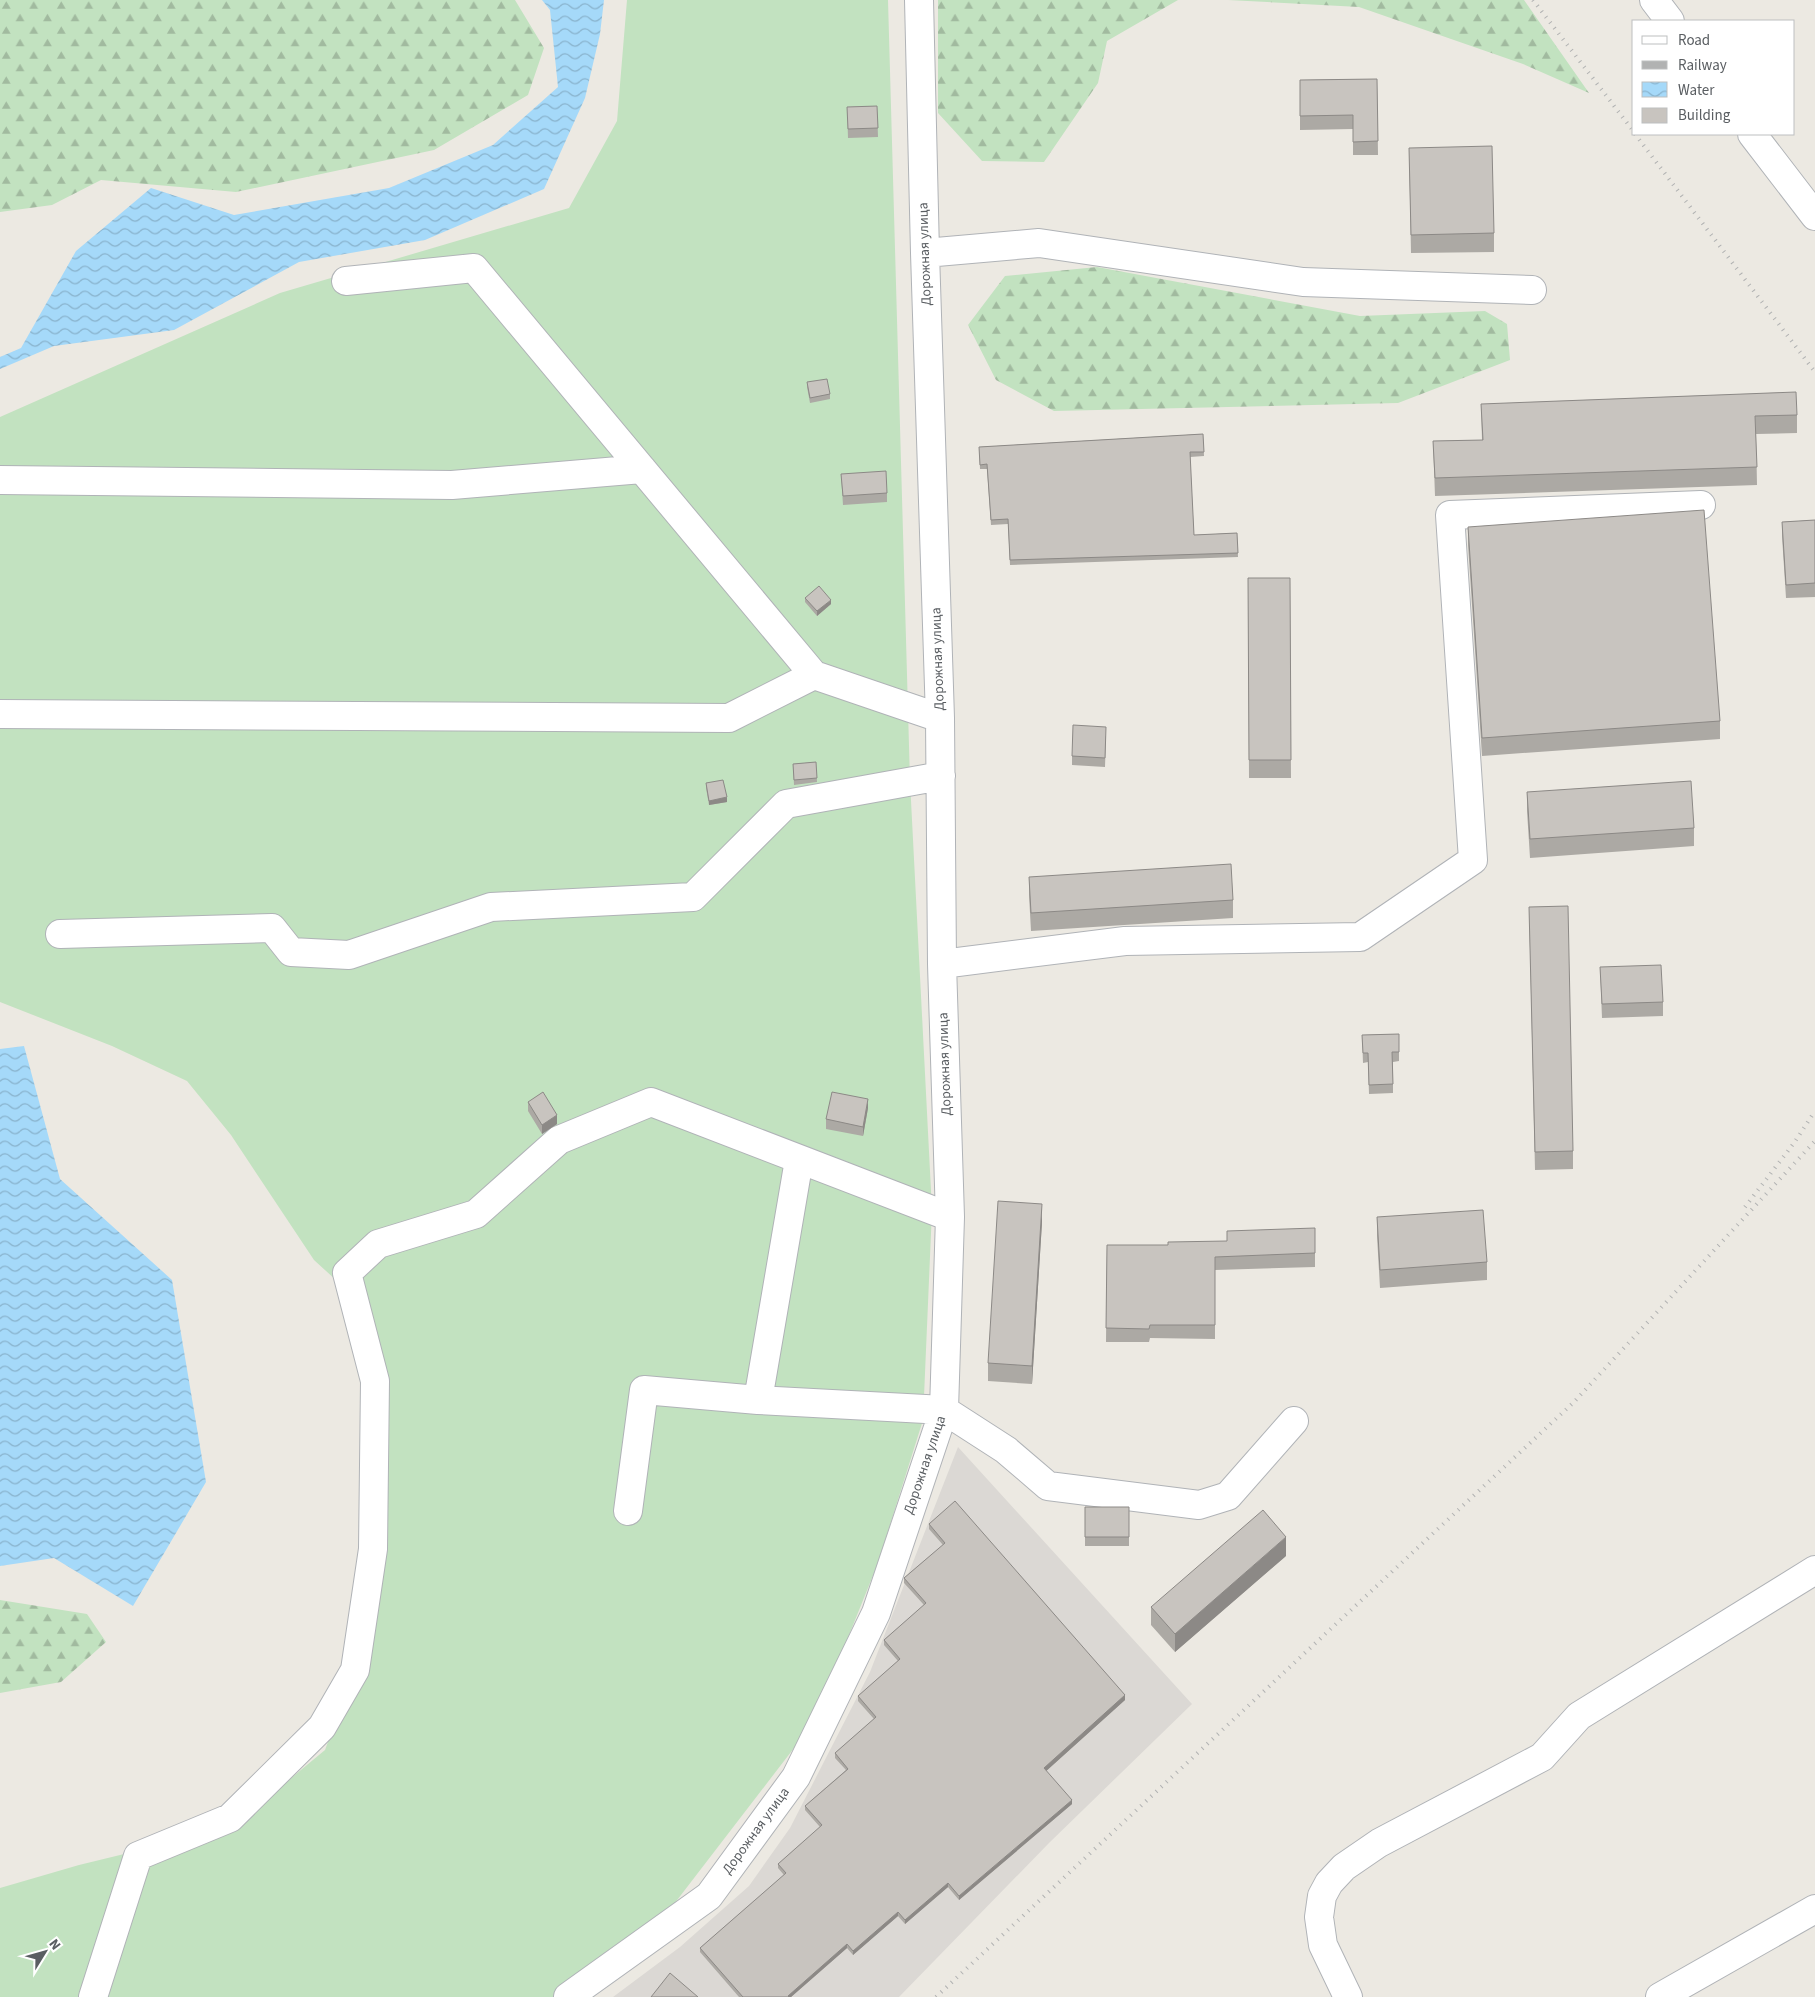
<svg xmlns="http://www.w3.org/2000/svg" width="1815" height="1997" font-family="'Source Sans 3',sans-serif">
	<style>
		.industrial { fill: #dbd8d4 }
		.forest { fill: url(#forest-firs) }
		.garden { fill: #c2e2c0 }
		.water { fill: url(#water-waves) }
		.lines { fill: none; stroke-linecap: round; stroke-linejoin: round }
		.minor-casing { stroke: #b0b3b7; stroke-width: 30 }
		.minor { stroke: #fff; stroke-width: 28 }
		.rail { stroke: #b1b2b2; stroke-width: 4; stroke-dasharray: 1 6; stroke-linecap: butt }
		.wall { fill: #aca9a4 }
		.shaded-wall { fill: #8c8986 }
		.building { fill: #c8c4bf; stroke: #8c8986 }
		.labels { text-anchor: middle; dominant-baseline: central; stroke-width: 4.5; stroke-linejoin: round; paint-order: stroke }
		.street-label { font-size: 14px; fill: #5a5e62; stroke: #fff }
	</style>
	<defs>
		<pattern id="forest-firs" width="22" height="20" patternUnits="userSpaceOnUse" patternTransform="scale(1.25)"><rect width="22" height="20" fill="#c2e2c0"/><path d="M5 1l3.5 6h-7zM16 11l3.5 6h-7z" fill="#a1ba9f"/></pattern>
		<pattern id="water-waves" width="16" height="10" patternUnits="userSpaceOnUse" patternTransform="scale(1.25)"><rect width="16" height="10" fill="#a5d9f9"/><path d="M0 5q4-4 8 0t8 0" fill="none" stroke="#89b3cd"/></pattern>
	</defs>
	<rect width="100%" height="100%" fill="#ece9e2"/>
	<path class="industrial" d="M958,1447L1192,1704L1049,1843L899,1997H613L680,1947L749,1886L790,1828L870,1672Z"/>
	<path class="forest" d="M0,0H515L544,48L528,95L434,150L236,192L101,180L52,205L0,212Z
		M938,0H1178L1107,41L1098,83L1044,162L982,161L938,113Z
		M1228,0H1524L1589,93L1523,64L1359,7Z
		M1097,267L1360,316L1485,311L1507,324L1510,360L1398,403L1054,411L996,380L968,325L1005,276Z
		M0,1600L87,1614L106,1642L61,1682L0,1693Z"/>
	<path class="garden" d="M627,0H888L910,781L932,1210L923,1420L878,1563L814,1722L661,1921L556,1997H0V1888L79,1865L231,1828L325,1750L371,1626L372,1313L314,1260L231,1135L187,1081L112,1046L0,1002V417L280,293L569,208L617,121Z"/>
	<path class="water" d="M542,0H604L600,34L585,98L544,189L425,240L299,262L174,330L54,346L0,369V357L21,348L76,251L151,188L234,215L389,188L493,145L558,87L550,10Z
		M24,1046L60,1179L172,1280L206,1482L133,1606L54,1558L0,1566V1049Z"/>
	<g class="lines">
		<defs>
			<path id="minor" d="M1654,0L1670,21
				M1752,134L1815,216
				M925,253L1039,243L1303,282L1532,290
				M346,281L474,268L814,675
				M0,480L452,485L642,469
				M0,714L729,718L814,675L940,718
				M60,934L272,928L291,952L349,955L491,907L693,897L786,804L941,776
				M942,964L1125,941L1360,937L1473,860L1450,515L1701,505
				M758,1400L799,1160
				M628,1511L644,1390L758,1400L944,1410L1006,1450L1048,1486L1199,1505L1228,1496L1294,1421
				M93,1997L138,1856L230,1818L322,1727L355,1670L373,1549L375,1381L347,1273L378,1244L476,1214L559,1140L651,1102L950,1217
				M568,1997L709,1896L796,1777L876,1613L944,1410L950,1217L942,964L940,718L925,253L919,0
				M1348,1997L1323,1945L1319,1917L1322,1896L1329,1883L1344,1867L1379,1843L1542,1757L1579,1716L1815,1570
				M1660,1997L1815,1909"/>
		</defs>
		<use href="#minor" class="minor-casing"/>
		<use href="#minor" class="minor"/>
		<path class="rail" d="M1533,0L1634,132
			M1635,134L1815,372
			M1745,1207L1794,1143L1815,1111
			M936,1997L1574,1402L1815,1141"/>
	</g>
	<path class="wall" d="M1377,79L1378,155H1353V129L1300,130V80Z
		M877,106L878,137L848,138L847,107Z
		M1409,148L1494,233V252L1411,253Z
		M807,382L830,394V399L810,403L807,387Z
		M1481,404L1797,415V433L1756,434L1757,485L1435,496L1433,441L1482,440Z
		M1203,434L1204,456L1190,457L1194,535L1237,533L1238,557L1010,565L1008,524L991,525L987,469H980L979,447Z
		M841,474L887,493V502L843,505Z
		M1815,520V597L1786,598L1782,536V522Z
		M1468,527L1720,721V739L1482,756L1468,545Z
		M1248,578H1290L1291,778H1249Z
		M805,598L831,604L817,616L805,602Z
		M1106,736L1105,767L1072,765V756Z
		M816,762L817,782L794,785L793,764Z
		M706,783L727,802L709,805L706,788Z
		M1527,792L1694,828V846L1530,858L1527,811Z
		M1029,877L1233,900V918L1031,931L1029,895Z
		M1529,907L1573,1151V1169L1535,1170Z
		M1600,967L1663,1002V1016L1602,1018Z
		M1399,1034V1061L1393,1062V1093L1369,1094L1368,1062L1363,1063L1362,1035Z
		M528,1102L557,1124L542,1134L528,1111Z
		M868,1108L863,1136L826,1129V1119Z
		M1377,1217L1487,1262V1280L1380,1288L1377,1236Z
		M1042,1222L1032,1384L988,1381V1363Z
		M1107,1245L1315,1253V1267L1215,1270V1339L1150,1338L1149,1342H1106Z
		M1085,1507H1129V1546H1085Z
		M929,1524L1125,1700L1046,1771L1072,1804L959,1900L948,1887L905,1924L898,1916L853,1955L847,1948L791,1997H739L700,1952V1948L784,1875L778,1868V1864L820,1827L805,1810V1806L846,1770L835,1758V1753L874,1719L858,1701V1696L898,1661L884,1645V1640L924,1605L904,1583V1578L943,1545L929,1529Z
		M1286,1556L1175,1652L1151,1625V1607Z"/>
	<path class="shaded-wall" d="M831,600V604L817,616V611Z
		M727,797V802L709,805V801Z
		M868,1099V1108L863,1136V1127Z
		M557,1115V1124L542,1134V1125Z
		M1042,1204V1222L1032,1384V1366Z
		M1286,1537V1556L1175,1652V1634Z
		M1125,1695V1700L1044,1773V1768Z
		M1072,1800V1804L959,1900V1896Z
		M948,1883V1887L905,1924V1920Z
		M898,1912V1916L853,1955V1951Z
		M847,1944V1948L791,1997H788V1996Z"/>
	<path class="building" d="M1377,79L1378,141L1353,142V115L1300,116V80Z
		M877,106L878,128L848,129L847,107Z
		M1492,146L1494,233L1411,235L1409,148Z
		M827,379L830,394L810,398L807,382Z
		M1796,392L1797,415L1755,416L1757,467L1435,478L1433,441L1483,440L1481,404Z
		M1203,434L1204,452H1190L1194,535L1237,533L1238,553L1010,560L1008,519L991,520L987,464L980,465L979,447Z
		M886,471L887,493L843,496L841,474Z
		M1704,510L1720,721L1482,738L1468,527Z
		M1815,520V583L1786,585L1782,522Z
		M1248,578H1290L1291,760H1249Z
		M819,586L831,600L817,611L805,598Z
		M1073,725L1106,727L1105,758L1072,756Z
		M816,762L817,778L794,780L793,764Z
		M723,780L727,797L709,801L706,783Z
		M1691,781L1694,828L1530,839L1527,792Z
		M1231,864L1233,900L1031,913L1029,877Z
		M1568,906L1573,1151L1535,1152L1529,907Z
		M1661,965L1663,1002L1602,1004L1600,967Z
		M1399,1034V1052H1392L1393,1084L1369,1085L1368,1053H1363L1362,1035Z
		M543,1092L557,1115L542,1125L528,1102Z
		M832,1092L868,1099L863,1127L826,1119Z
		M998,1201L1042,1204L1032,1366L988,1363Z
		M1483,1210L1487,1262L1380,1270L1377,1217Z
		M1315,1228V1253L1215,1257V1325H1150L1149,1329L1106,1328L1107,1245H1168V1242L1227,1241V1231Z
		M955,1501L1125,1695L1044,1768L1072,1800L959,1896L948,1883L905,1920L898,1912L853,1951L847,1944L788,1996L789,1997H743L700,1948L786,1873L778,1864L822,1825L805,1806L848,1769L835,1753L876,1717L858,1696L900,1659L884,1640L926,1603L904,1578L945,1543L929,1524Z
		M1085,1507H1129V1537H1085Z
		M1263,1510L1286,1537L1175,1634L1151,1607Z
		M670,1973L698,1997H651Z"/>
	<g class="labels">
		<g class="street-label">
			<text transform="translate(925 254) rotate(-92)">Дорожная улица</text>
			<text transform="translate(938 659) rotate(-92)">Дорожная улица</text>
			<text transform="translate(945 1064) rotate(-92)">Дорожная улица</text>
			<text transform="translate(925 1465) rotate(-71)">Дорожная улица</text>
			<text transform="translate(756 1831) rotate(-54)">Дорожная улица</text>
		</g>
	</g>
	<rect x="1632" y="20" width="162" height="115" fill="#ffffff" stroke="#bdbfc0"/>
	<rect x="1642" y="36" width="25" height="8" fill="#ffffff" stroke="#bdbfc0"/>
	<text x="1678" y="45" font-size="15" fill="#5a5e62">Road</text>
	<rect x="1642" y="61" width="25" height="8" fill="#b1b2b2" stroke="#bdbfc0"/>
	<text x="1678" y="70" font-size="15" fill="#5a5e62">Railway</text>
	<rect x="1642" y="82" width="25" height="15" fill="url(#water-waves)" stroke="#bdbfc0"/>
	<text x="1678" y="95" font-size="15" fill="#5a5e62">Water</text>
	<rect x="1642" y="108" width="25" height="15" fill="#c8c4bf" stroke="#bdbfc0"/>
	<text x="1678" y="120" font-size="15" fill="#5a5e62">Building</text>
	<g transform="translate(45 1952) rotate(53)" stroke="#ffffff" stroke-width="4" paint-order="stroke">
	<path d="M0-4L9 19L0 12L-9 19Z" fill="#5a5e62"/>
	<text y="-8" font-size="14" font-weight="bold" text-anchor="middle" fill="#5a5e62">N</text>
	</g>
</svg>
